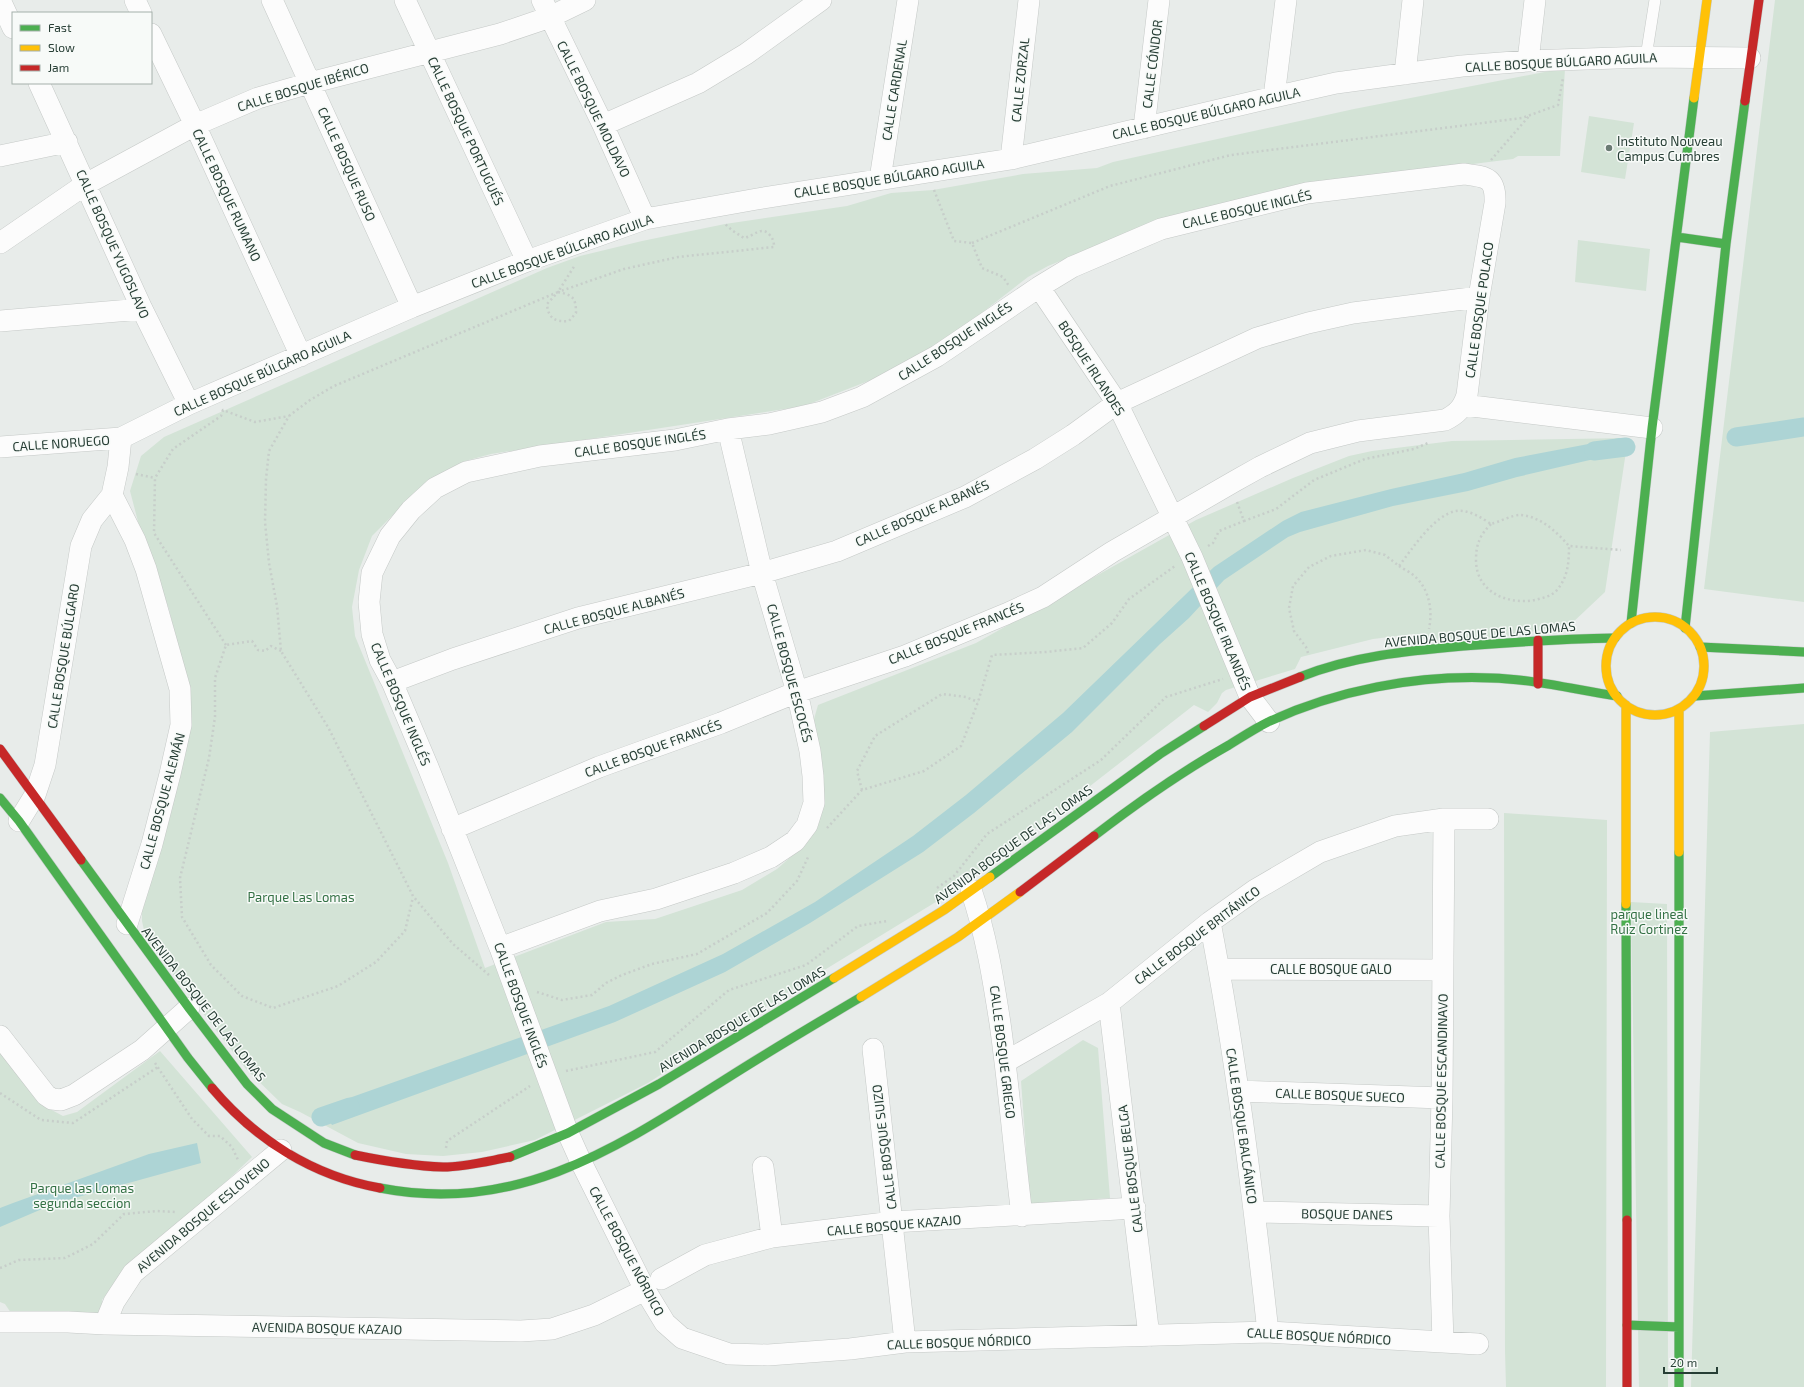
<svg xmlns="http://www.w3.org/2000/svg" width="1804" height="1387" font-family="'Exo 2',sans-serif">
	<style>
		.green { fill: #d3e3d6 }
		.water { fill: #add4d5 }
		.lines { fill: none; stroke-linecap: round; stroke-linejoin: round }
		.canal { stroke: #add4d5; stroke-width: 19 }
		.lane-casing { stroke: #c5c9c7; stroke-width: 12 }
		.street-casing { stroke: #c5c9c7; stroke-width: 22 }
		.fast-casing { stroke: #c3c9c7; stroke-width: 10 }
		.slow-casing { stroke: #c3c9c7; stroke-width: 10 }
		.jam-casing { stroke: #c3c9c7; stroke-width: 10 }
		.path { stroke: #c7ceca; stroke-width: 2.5; stroke-dasharray: 2 3; stroke-linecap: butt }
		.lane { stroke: #fcfcfc; stroke-width: 11 }
		.street { stroke: #fcfcfc; stroke-width: 21 }
		.fast { stroke: #4caf50; stroke-width: 9 }
		.slow { stroke: #ffc107; stroke-width: 9 }
		.jam { stroke: #c62828; stroke-width: 9 }
		.poi-dot { fill: #6b7b74; stroke: #f7faf8; stroke-width: 1.5 }
		.labels { text-anchor: middle; dominant-baseline: central; stroke-width: 3; stroke-linejoin: round; paint-order: stroke }
		.street-label { font-size: 13px; fill: #273e35; stroke: #f7faf8 }
		.poi-label { font-size: 13px; fill: #273e35; stroke: #f7faf8; text-anchor: start }
		.park-label { font-size: 13px; fill: #347145; stroke: #f7faf8 }
	</style>
	<rect width="100%" height="100%" fill="#e8ecea"/>
	<path class="green" d="M1775,0H1804V602L1704,589Z
		M1565,68L1560,156H1518L1513,159L1353,179L1159,221L1048,266L1028,277L934,350L871,380L804,406L491,454L465,461L426,482L372,536L359,570L352,607L355,636L448,863L485,968L606,922L655,919L742,890L777,869L802,847L819,788L814,719L818,705L976,643L1196,520L1293,478L1349,456L1372,451L1452,441L1628,438L1605,592L1570,625L1502,637L1427,640L1414,634L1373,639L1301,657L1295,669L1226,690L1222,693L1217,703L1208,712L1194,705L962,886L790,991L648,1083L535,1140L482,1152L443,1156L406,1154L358,1143L300,1112L282,1104L246,1069L146,939L142,921V900L188,690L169,609L141,533L130,491L141,456L164,437L547,268L580,256L642,241L725,224L847,206L891,193L933,190L1023,174L1097,168L1113,162L1354,109Z
		M1589,116L1634,123L1625,179L1581,172Z
		M1578,240L1650,249L1646,291L1575,282Z
		M1804,724V1387H1691L1710,732Z
		M1504,813L1607,820L1606,1387H1506L1505,1351Z
		M1631,902L1667,904L1668,1387H1639Z
		M1083,1040L1098,1048L1110,1198L1030,1204L1021,1081Z
		M0,1047L46,1107L63,1116L77,1112L160,1051L252,1157L192,1214L132,1260L102,1300V1313H11L5,1304L0,1302Z"/>
	<path class="water" d="M1620,438V453L1517,477L1468,491L1393,506L1300,532L1288,537L1224,580L1189,618L1160,644L1072,732L974,813L923,852L810,923L725,972L615,1022L332,1125L321,1108L609,1006L723,954L815,902L913,836L966,795L1063,713L1214,567L1283,521L1301,512L1391,489L1464,473L1515,458Z
		M197,1143L201,1163L56,1203L0,1227V1208L13,1203L149,1154Z"/>
	<g class="lines">
		<path class="canal" d="M1736,437L1804,427
			M1594,451L1626,447
			M321,1117L350,1107"/>
		<defs>
			<path id="lane" d="M1646,57L1655,0"/>
			<path id="street" d="M0,0L13,28
				M135,0L141,13
				M272,0L412,307
				M405,0L527,261
				M542,0L603,125L645,219
				M151,34L195,125L301,356
				M1528,61L1535,0
				M1405,74L1413,0
				M39,83L142,309L189,404
				M1274,97L1286,0
				M603,125L698,83L746,54L821,0
				M1144,128L1159,0
				M0,156L67,142
				M1011,159L1029,0
				M880,179L908,0
				M0,243L86,184L195,125L258,98L310,83L500,34L550,17L585,0
				M1039,287L1117,403L1192,557L1250,697L1269,722
				M0,321L142,309
				M1464,405L1652,428
				M0,447L121,438
				M112,495L135,540L146,569L180,689L181,725L170,774L152,844L127,924
				M392,682L453,659L578,618L762,573L837,551L965,497L1035,459L1073,435L1117,403L1257,338L1308,323L1353,313L1479,297
				M19,821L35,795L45,765L81,546L92,520L112,495L118,467L121,438L189,404L412,307L527,261L645,219L757,199L1011,159L1274,97L1336,83L1462,66L1528,61L1646,57L1750,58
				M452,829L599,767L721,723L797,692L905,656L1006,614L1043,597L1112,552L1235,481L1260,467L1310,443L1358,431L1445,420C1457,414 1463,408 1467,395L1479,297L1495,203C1496,177 1486,177 1464,174L1307,193L1161,229L1072,267L1039,287L937,356L862,397L822,412L769,424L728,429L675,440L540,456L466,472L435,488L411,510L390,536L372,573L369,602L372,634L380,660L392,682L428,767L500,948L568,1133L581,1162L645,1290L665,1323L682,1338L729,1354L768,1355L850,1349L905,1342L1268,1332L1478,1344
				M971,890C986,934 993,978 1000,1023C1009,1087 1014,1151 1022,1216
				M1210,922C1236,1057 1253,1195 1268,1332
				M500,948L600,911L656,899L734,873L771,857L795,841L807,825L814,803L813,776L810,751L797,692L762,573L728,429
				M1219,969L1442,970
				M1109,1003L1149,1336
				M0,1036L46,1095L52,1099L61,1100L74,1095L142,1050L189,1008
				M873,1049L905,1342
				M1005,1062L1109,1003L1210,922L1255,890L1320,852L1395,826L1444,819H1488
				M1238,1091L1442,1098
				M763,1167L772,1237
				M1255,1212L1439,1216
				M661,1279L705,1255L772,1237L893,1222L1135,1208
				M0,1322H68L105,1324L521,1331L552,1329L594,1315L645,1290
				M105,1324L114,1302L133,1273L281,1150
				M1443,1342L1439,1216L1442,1098L1444,819"/>
			<path id="fast" d="M1677,237L1726,244
				M1631,623L1652,428L1694,98
				M1685,628L1726,244L1745,101
				M1700,647L1804,652
				M1300,677C1352,656 1407,651 1463,646C1514,642 1564,639 1615,638
				M1695,696L1804,688
				M0,798L19,821L188,1058L212,1088
				M1094,836C1137,803 1181,772 1229,745C1242,737 1254,729 1268,722C1337,690 1416,675 1491,678C1533,679 1576,690 1617,696
				M1679,852V1387
				M81,860L189,1008L247,1084L272,1109L324,1143L355,1155
				M990,877L1160,754L1204,726
				M1626,904L1627,1220
				M510,1157L568,1133L659,1084L834,978
				M380,1188C519,1215 618,1147 729,1077C773,1049 817,1023 861,997
				M1627,1325L1679,1327"/>
			<path id="slow" d="M1694,98L1707,0
				M1606 666a49 49 0 1 1 98 0a49 49 0 1 1-98 0Z
				M1626,705V904
				M1679,710V852
				M834,978L944,910L990,877
				M861,997L958,937L1020,892"/>
			<path id="jam" d="M1745,101L1759,0
				M1538,640V684
				M1204,726L1250,697L1300,677
				M0,749L81,860
				M1020,892L1094,836
				M212,1088C256,1140 313,1176 380,1188
				M355,1155C384,1161 413,1166 443,1167C465,1167 488,1161 510,1157
				M1627,1220V1387"/>
		</defs>
		<use href="#lane" class="lane-casing"/>
		<use href="#street" class="street-casing"/>
		<use href="#fast" class="fast-casing"/>
		<use href="#slow" class="slow-casing"/>
		<use href="#jam" class="jam-casing"/>
		<path class="path" d="M1491,160L1530,115
			M934,190L954,241L972,243L982,268L1003,277L1009,286
			M972,243L1110,186L1231,155L1522,118L1558,105L1563,78
			M558,292C573,295 576,298 576,313L569,321C556,322 548,319 547,304L558,292L624,269L678,257L774,247C774,241 773,239 769,234C761,226 754,236 744,238L733,231L725,224
			M136,474L155,478
			M1237,502L1244,521L1276,509L1314,480L1365,459L1414,449L1428,443
			M1491,524C1480,535 1476,544 1476,560C1476,592 1507,605 1535,600C1543,598 1552,596 1557,590C1568,577 1569,562 1569,546
			M1208,546L1213,543L1219,531L1244,521
			M1399,566C1403,569 1408,571 1412,574C1429,587 1433,609 1429,629
			M226,645L154,533L155,478L173,449L221,416L223,410L255,422L289,416
			M281,651L271,646L265,651L258,650L252,641L226,645L215,678V717L209,758L180,878L182,917L211,965L242,996L273,1008L338,986L376,962L405,931L413,897
			M1308,653L1306,647L1294,631L1289,608L1293,586L1309,567L1331,556L1366,550L1385,555L1399,566C1412,549 1434,515 1456,511C1468,509 1482,518 1491,524C1499,522 1512,515 1520,515C1540,516 1557,532 1569,546L1621,550
			M862,790L857,771L875,736L942,694L966,697L978,702
			M827,828L862,790L924,771L961,746L978,702L992,655L1046,652L1083,648L1112,623L1129,599L1175,566
			M937,888L954,876L987,834L1101,760L1166,697L1223,679
			M489,975L453,944L413,896L328,727L281,651L277,606L269,563L265,522L266,479L269,451L289,416L310,400L334,386L558,292L575,265
			M537,992L562,1000L592,995L606,983L622,975L652,964L697,954L767,913L797,881L809,855
			M155,1063L192,1119L209,1136H220L232,1147L238,1160
			M566,1071L655,1052L729,990L806,965L858,926L887,921
			M0,1093L41,1120L73,1123L158,1067
			M446,1148L447,1141L530,1086
			M0,1268L19,1260L65,1258L93,1244L124,1214L157,1211L176,1212"/>
		<use href="#lane" class="lane"/>
		<use href="#street" class="street"/>
		<use href="#fast" class="fast"/>
		<use href="#slow" class="slow"/>
		<use href="#jam" class="jam"/>
	</g>
	<circle class="poi-dot" cx="1609" cy="148" r="4"/>
	<g class="labels">
		<g class="street-label">
			<text transform="translate(1561 62) rotate(-3)">CALLE BOSQUE BÚLGARO AGUILA</text>
			<text transform="translate(1152 64) rotate(-83)">CALLE CÓNDOR</text>
			<text transform="translate(1020 80) rotate(-84)">CALLE ZORZAL</text>
			<text transform="translate(303 87) rotate(-17)">CALLE BOSQUE IBÉRICO</text>
			<text transform="translate(894 90) rotate(-81)">CALLE CARDENAL</text>
			<text transform="translate(594 109) rotate(64)">CALLE BOSQUE MOLDAVO</text>
			<text transform="translate(1206 113) rotate(-13)">CALLE BOSQUE BÚLGARO AGUILA</text>
			<text transform="translate(466 131) rotate(65)">CALLE BOSQUE PORTUGUÉS</text>
			<text transform="translate(347 164) rotate(66)">CALLE BOSQUE RUSO</text>
			<text transform="translate(889 178) rotate(-9)">CALLE BOSQUE BÚLGARO AGUILA</text>
			<text transform="translate(227 195) rotate(65)">CALLE BOSQUE RUMANO</text>
			<text transform="translate(1247 209) rotate(-13)">CALLE BOSQUE INGLÉS</text>
			<text transform="translate(113 244) rotate(66)">CALLE BOSQUE YUGOSLAVO</text>
			<text transform="translate(562 251) rotate(-20)">CALLE BOSQUE BÚLGARO AGUILA</text>
			<text transform="translate(1479 310) rotate(-82)">CALLE BOSQUE POLACO</text>
			<text transform="translate(955 341) rotate(-33)">CALLE BOSQUE INGLÉS</text>
			<text transform="translate(1092 368) rotate(57)">BOSQUE IRLANDES</text>
			<text transform="translate(262 373) rotate(-24)">CALLE BOSQUE BÚLGARO AGUILA</text>
			<text transform="translate(61 443) rotate(-4)">CALLE NORUEGO</text>
			<text transform="translate(640 443) rotate(-8)">CALLE BOSQUE INGLÉS</text>
			<text transform="translate(922 513) rotate(-24)">CALLE BOSQUE ALBANÉS</text>
			<text transform="translate(614 611) rotate(-15)">CALLE BOSQUE ALBANÉS</text>
			<text transform="translate(1218 621) rotate(67)">CALLE BOSQUE IRLANDÉS</text>
			<text transform="translate(956 633) rotate(-22)">CALLE BOSQUE FRANCÉS</text>
			<text transform="translate(1480 634) rotate(-5)">AVENIDA BOSQUE DE LAS LOMAS</text>
			<text transform="translate(63 656) rotate(-81)">CALLE BOSQUE BÚLGARO</text>
			<text transform="translate(790 673) rotate(75)">CALLE BOSQUE ESCOCÉS</text>
			<text transform="translate(401 704) rotate(67)">CALLE BOSQUE INGLÉS</text>
			<text transform="translate(653 748) rotate(-20)">CALLE BOSQUE FRANCÉS</text>
			<text transform="translate(162 801) rotate(-75)">CALLE BOSQUE ALEMÁN</text>
			<text transform="translate(1013 844) rotate(-36)">AVENIDA BOSQUE DE LAS LOMAS</text>
			<text transform="translate(1197 935) rotate(-37)">CALLE BOSQUE BRITÁNICO</text>
			<text x="1331" y="969">CALLE BOSQUE GALO</text>
			<text transform="translate(204 1004) rotate(52)">AVENIDA BOSQUE DE LAS LOMAS</text>
			<text transform="translate(521 1005) rotate(70)">CALLE BOSQUE INGLÉS</text>
			<text transform="translate(742 1019) rotate(-31)">AVENIDA BOSQUE DE LAS LOMAS</text>
			<text transform="translate(1003 1052) rotate(83)">CALLE BOSQUE GRIEGO</text>
			<text transform="translate(1441 1081) rotate(-89)">CALLE BOSQUE ESCANDINAVO</text>
			<text transform="translate(1340 1095) rotate(2)">CALLE BOSQUE SUECO</text>
			<text transform="translate(1242 1126) rotate(82)">CALLE BOSQUE BALCÁNICO</text>
			<text transform="translate(884 1147) rotate(-97)">CALLE BOSQUE SUIZO</text>
			<text transform="translate(1130 1169) rotate(-97)">CALLE BOSQUE BELGA</text>
			<text transform="translate(1347 1214) rotate(1)">BOSQUE DANES</text>
			<text transform="translate(203 1215) rotate(-40)">AVENIDA BOSQUE ESLOVENO</text>
			<text transform="translate(894 1225) rotate(-5)">CALLE BOSQUE KAZAJO</text>
			<text transform="translate(627 1251) rotate(62)">CALLE BOSQUE NÓRDICO</text>
			<text transform="translate(327 1328) rotate(1)">AVENIDA BOSQUE KAZAJO</text>
			<text transform="translate(1319 1336) rotate(3)">CALLE BOSQUE NÓRDICO</text>
			<text transform="translate(959 1342) rotate(-2)">CALLE BOSQUE NÓRDICO</text>
		</g>
		<g class="poi-label">
			<text x="1617" y="141">Instituto Nouveau<tspan x="1617" dy="15">Campus Cumbres</tspan></text>
		</g>
		<g class="park-label">
			<text x="301" y="897">Parque Las Lomas</text>
			<text x="1649" y="914">parque lineal<tspan x="1649" dy="15">Ruiz Cortinez</tspan></text>
			<text x="82" y="1188">Parque las Lomas<tspan x="82" dy="15">segunda seccion</tspan></text>
		</g>
	</g>
	<rect x="12" y="12" width="140" height="72" fill="#f7faf8" stroke="#a4afaa"/>
	<rect x="20" y="25" width="20" height="6" fill="#4caf50" stroke="#a4afaa"/>
	<text x="48" y="32" font-size="12" fill="#273e35">Fast</text>
	<rect x="20" y="45" width="20" height="6" fill="#ffc107" stroke="#a4afaa"/>
	<text x="48" y="52" font-size="12" fill="#273e35">Slow</text>
	<rect x="20" y="65" width="20" height="6" fill="#c62828" stroke="#a4afaa"/>
	<text x="48" y="72" font-size="12" fill="#273e35">Jam</text>
	<path d="M1664 1367v6h53v-6" fill="none" stroke="#273e35" stroke-width="2"/>
	<text x="1670" y="1367" font-size="12" fill="#273e35" stroke="#f7faf8" stroke-width="3" paint-order="stroke">20 m</text>
</svg>
